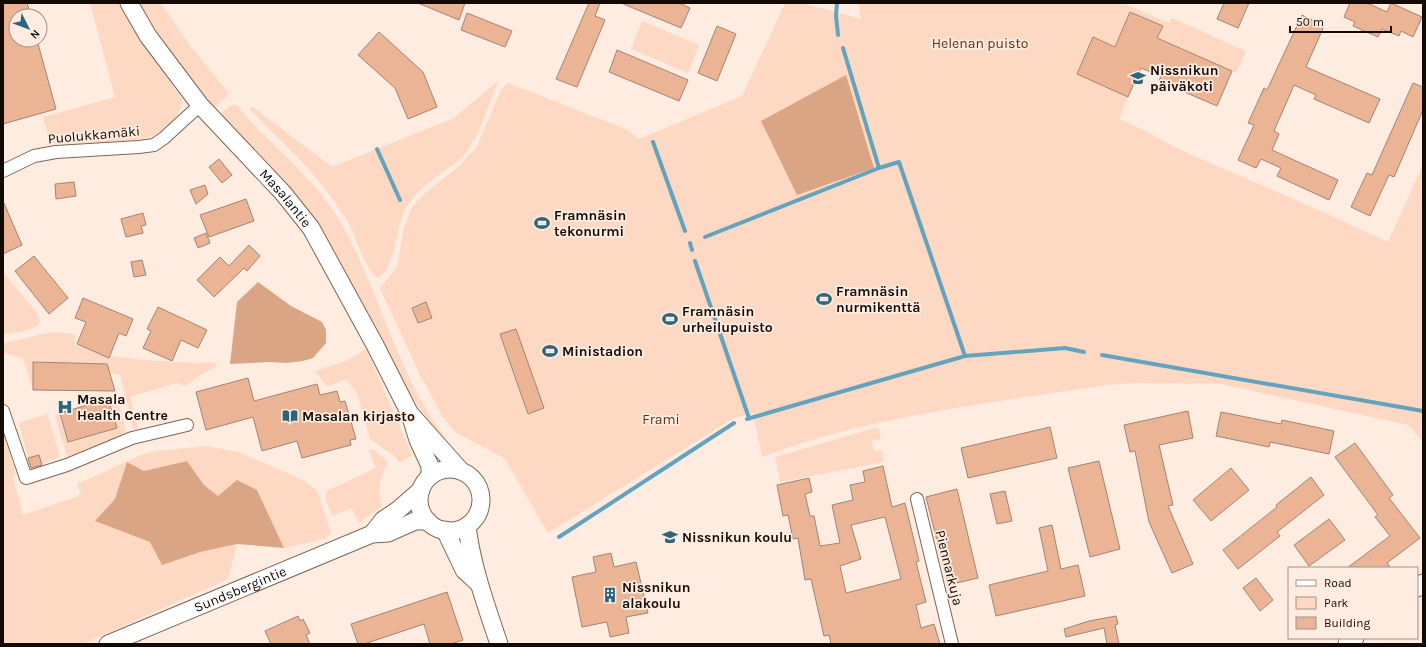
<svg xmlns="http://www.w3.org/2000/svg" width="1426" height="647" font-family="Karla,sans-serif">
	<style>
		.green { fill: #fdd9c3 }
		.forest { fill: #d9a585 }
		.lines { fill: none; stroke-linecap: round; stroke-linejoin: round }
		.stream { stroke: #64a3be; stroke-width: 4 }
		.building { fill: #ebb595; stroke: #a08474; fill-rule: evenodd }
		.street-casing { stroke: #7f6555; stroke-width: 14 }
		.secondary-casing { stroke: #7f6555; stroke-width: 19 }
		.street { stroke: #fff; stroke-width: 12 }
		.secondary { stroke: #fff; stroke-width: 17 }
		.labels { text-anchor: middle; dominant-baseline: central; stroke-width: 3.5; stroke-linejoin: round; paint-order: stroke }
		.park-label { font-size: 14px; fill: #62310c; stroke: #ffece1 }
		.poi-label { font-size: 14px; font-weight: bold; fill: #130a05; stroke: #ffece1; text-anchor: start }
		.street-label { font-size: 14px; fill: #130a05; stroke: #ffece1 }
	</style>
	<rect width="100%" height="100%" fill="#ffece1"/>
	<path class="green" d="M90,3H119L132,27L182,99C182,112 172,126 160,133C141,144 73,144 50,143L43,117L115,97Z
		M138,3H161L192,48L227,91L229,94L214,108L208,103L156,33Z
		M785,3H802L861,19L858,3H1123L1169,23L1172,18L1246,51L1236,73L1157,38L1163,26L1130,12L1115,47L1093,38L1077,74L1128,97L1119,119C1147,130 1173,148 1201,159C1264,186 1326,213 1388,242L1423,164V442L1408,425L1221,384L1136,383L1107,385C991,403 872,415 762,457L753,413L734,418L548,533L504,458L455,432L442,416L419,373L380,288L397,267L403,231L411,208L425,193L459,166L476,148L501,90L508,83L628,130L639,139L742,96Z
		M642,21L699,45L688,73L631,49Z
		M499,80C489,102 479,140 462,157C445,173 423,183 409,203C394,224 398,266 378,278C366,273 355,234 348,222C334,200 319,179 301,161C284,143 265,127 249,108L253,107L332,167L454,118Z
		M233,105H237C243,111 247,118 253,124C282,154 313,179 336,215C379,284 395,373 445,437L441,440L404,385L337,257L314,218L274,170L219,115L229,106Z
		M3,272L38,314L40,321L38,326L22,332L3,334Z
		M52,332L75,334V345C114,362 173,362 217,363L216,367L202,374L185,386L176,383L130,397L138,429H133L120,375L110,373L104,375L100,364L34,362L33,390L23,358L3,353V343Z
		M366,349L412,455L400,463L394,456L370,439L357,393L346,379L327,387L315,371L348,360Z
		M118,401L126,431L120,437L67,457L55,416L60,413L69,442L116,428L109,404Z
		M47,414L60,456L42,465L39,455L28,458L19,423Z
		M3,427L15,473L13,477L23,515L76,497L81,494L77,484L141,455L156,451L206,446L239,452L305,481L317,491L331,533L325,539L284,548L257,490L218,496L204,485L187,461L144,471L127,462L115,499L96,521L150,542L200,552L237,544L228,579L83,644H3Z
		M878,427L881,439L872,440L874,451L882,450L884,462L780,482L775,457Z
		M373,449L388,462C380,477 377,489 382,506L359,523L351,508L333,516C330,509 323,500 327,491L376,468L369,450Z"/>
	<path class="forest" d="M846,75L874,168L797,195L761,121Z
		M258,282L291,306L322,322L326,330V343L313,358L303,361L287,363L269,362L230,364L237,302Z
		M187,461L204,485L218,496L237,480L257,490L284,548L237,544L200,552L162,565L150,542L95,521L115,499L127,462L144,471Z"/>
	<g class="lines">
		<path class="stream" d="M837,3L836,16L838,35
			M653,142L685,231
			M377,149L400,200
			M705,237L879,168
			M690,243L692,250
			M695,261L749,418
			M1102,355L1423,411
			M965,356L1065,348L1084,352
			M747,419L965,356L899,162L879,168L843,48
			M559,537L734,423"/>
	</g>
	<path class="building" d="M3,3H27L31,16H16V40H37L56,109L3,124Z
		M418,3H465L459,20Z
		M589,3H600L595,16L605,20L577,87L556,79Z
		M621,3H679L690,8L681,28Z
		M1224,3H1249L1238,28L1217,19Z
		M1350,3H1367L1387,12L1391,3L1422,17L1413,37L1401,31L1399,36L1382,29L1378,37L1353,26L1355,22L1344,17Z
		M1130,12L1163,26L1157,38L1232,71L1217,106L1159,81L1161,76L1141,68L1128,97L1077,74L1093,37L1115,47Z
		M467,13L512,31L505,47L461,30Z
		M1302,15L1324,26L1306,67L1380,99L1369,123L1314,99L1316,95L1294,85L1274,131L1279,134L1272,150L1338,180L1329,200L1277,176L1281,168L1261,159L1256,168L1238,160L1254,125L1248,123L1264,88L1267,90Z
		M717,26L736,34L717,81L698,73Z
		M379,32L423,72L437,107L408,119L395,88L358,55Z
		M617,50L688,80L679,101L609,72Z
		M1413,83L1423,87V110L1394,177L1389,175L1370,216L1351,207L1367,173L1372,175Z
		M219,159L232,175L222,183L209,167Z
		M74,182L76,196L56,199L55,184Z
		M205,185L208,194L196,204L190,190Z
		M246,199L254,221L209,237L200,215Z
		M3,201L22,245L3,254Z
		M143,213L146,225L141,226L143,233L126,237L121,219Z
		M206,233L210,243L198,248L194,238Z
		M249,245L260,256L247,271L244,268L214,297L197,280L220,257L229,266Z
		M34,256L68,298L49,314L15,271Z
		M142,260L146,275L134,277L131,262Z
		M83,298L133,319L126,336L119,333L109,358L77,344L86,322L75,318Z
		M426,302L432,318L418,323L412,308Z
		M158,307L207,330L198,348L181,340L172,361L143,348L151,331L147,329Z
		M516,329L544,408L528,414L500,334Z
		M33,362L107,364L115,391L33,390Z
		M248,378L254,401L317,384L320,395L337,391L340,402L345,401L356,439L350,440L351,445L302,458L297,441L262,451L253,417L206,430L196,392Z
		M108,399L117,428L68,442L60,413Z
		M1188,411L1193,438L1159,445L1173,505L1168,506L1193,564L1172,573L1149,522L1135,451L1130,452L1124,425Z
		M1221,412L1281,424L1282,420L1334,431L1329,454L1270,442L1269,447L1216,436Z
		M1050,427L1057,458L968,478L961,448Z
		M1355,443L1393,495L1389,498L1420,538L1387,563L1391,568H1347L1390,536L1375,517L1378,515L1335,457Z
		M39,455L42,465L31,468L28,458Z
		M1099,461L1120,549L1090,557L1068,468Z
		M883,466L892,507L905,503L919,561L916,562L926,602L916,605L921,628L934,624L940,644H831L829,635L824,636L811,579L805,580L798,538L793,539L788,515L783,516L777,485L809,478L812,492L805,494L810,516H814L820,546L840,543L832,505L853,500L850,485L865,482L863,471ZM885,517L901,579L846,593L840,566L861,559L851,525Z
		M1231,468L1249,490L1211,521L1193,500Z
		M1311,477L1324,495L1277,532L1280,536L1238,569L1223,550L1277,507L1276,505Z
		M957,489L978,578L948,585L926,497Z
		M1005,491L1012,521L997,524L990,494Z
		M1329,519L1345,540L1309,566L1294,545Z
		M1052,525L1061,569L1078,565L1085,596L996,616L989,585L1048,571L1039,528Z
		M611,553L614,567L636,562L648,613L626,617L629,633L610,637L607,622L582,627L572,577L596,572L593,557Z
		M1256,578L1273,600L1260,611L1243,588Z
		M447,592L463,640L451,644H430L424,624L364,644H358L351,624Z
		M298,616L300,621L303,619L310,633L306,635L310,644H271L265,631Z
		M1116,616L1118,624L1115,625L1119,644H1107L1104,628L1066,637L1064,629L1089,621Z"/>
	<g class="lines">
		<defs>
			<path id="street" d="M3,171L34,156L56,152L139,147L154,145L164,138L200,105
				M3,411L26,478L67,465L132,438L187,425
				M917,499L952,644"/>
			<g id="secondary">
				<path id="s1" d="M129,3L148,36L200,105L283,193L311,228L375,345L410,414L418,440L430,466V476"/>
				<path d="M412,416L461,471"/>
				<circle cx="450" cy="500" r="31"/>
				<path d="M467,526C472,567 486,605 499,644"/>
				<path d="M445,530L464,570L478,583"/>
				<path d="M372,534L383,520L398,510L421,490"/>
				<path d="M1417,588L1423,583"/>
				<path id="s2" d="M108,644L372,534L388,533L415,521H428"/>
				<path d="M1347,644L1355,638"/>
			</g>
		</defs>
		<use href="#street" class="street-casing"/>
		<use href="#secondary" class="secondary-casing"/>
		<use href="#street" class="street"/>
		<use href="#secondary" class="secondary"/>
	</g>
	<defs>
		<symbol id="school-bare" viewBox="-9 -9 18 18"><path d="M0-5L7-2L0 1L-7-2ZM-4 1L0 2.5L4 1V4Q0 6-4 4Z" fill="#2a667e" stroke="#ffece1" stroke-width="2.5" paint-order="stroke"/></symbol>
		<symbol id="stadium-bare" viewBox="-9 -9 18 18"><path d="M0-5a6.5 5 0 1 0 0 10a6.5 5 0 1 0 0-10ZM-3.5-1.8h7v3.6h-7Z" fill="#2a667e" stroke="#ffece1" stroke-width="2.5" paint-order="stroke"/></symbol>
		<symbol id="hospital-bare" viewBox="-9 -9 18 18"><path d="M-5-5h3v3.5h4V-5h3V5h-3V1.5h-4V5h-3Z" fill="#2a667e" stroke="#ffece1" stroke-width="2.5" paint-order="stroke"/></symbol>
		<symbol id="library-bare" viewBox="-9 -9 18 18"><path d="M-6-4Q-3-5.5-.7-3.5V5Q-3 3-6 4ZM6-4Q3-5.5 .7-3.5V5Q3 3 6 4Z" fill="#2a667e" stroke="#ffece1" stroke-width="2.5" paint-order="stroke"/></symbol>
		<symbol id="building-bare" viewBox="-9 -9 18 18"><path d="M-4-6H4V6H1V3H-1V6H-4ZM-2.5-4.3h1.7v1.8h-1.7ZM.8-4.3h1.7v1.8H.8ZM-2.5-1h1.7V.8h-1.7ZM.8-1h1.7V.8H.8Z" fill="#2a667e" stroke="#ffece1" stroke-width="2.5" paint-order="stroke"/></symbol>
	</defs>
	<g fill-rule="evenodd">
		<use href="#school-bare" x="1127" y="67" width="22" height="22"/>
		<use href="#stadium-bare" x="531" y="212" width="22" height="22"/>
		<use href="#stadium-bare" x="813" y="288" width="22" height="22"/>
		<use href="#stadium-bare" x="659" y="308" width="22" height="22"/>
		<use href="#stadium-bare" x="539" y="340" width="22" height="22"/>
		<use href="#hospital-bare" x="54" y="396" width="22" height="22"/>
		<use href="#library-bare" x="279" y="405" width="22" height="22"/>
		<use href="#school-bare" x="659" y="526" width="22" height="22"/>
		<use href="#building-bare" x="599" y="584" width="22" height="22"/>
	</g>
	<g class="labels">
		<g class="park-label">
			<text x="980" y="43">Helenan puisto</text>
			<text x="661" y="419">Frami</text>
		</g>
		<g class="poi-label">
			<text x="1150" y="70">Nissnikun<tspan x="1150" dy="16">päiväkoti</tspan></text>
			<text x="554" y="215">Framnäsin<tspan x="554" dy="16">tekonurmi</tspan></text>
			<text x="836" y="291">Framnäsin<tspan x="836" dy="16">nurmikenttä</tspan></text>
			<text x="682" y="311">Framnäsin<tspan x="682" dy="16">urheilupuisto</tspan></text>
			<text x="562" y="351">Ministadion</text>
			<text x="77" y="399">Masala<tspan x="77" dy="16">Health Centre</tspan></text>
			<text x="302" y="416">Masalan kirjasto</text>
			<text x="682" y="537">Nissnikun koulu</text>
			<text x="622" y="587">Nissnikun<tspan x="622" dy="16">alakoulu</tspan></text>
		</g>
		<g class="street-label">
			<text transform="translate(94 135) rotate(-5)">Puolukkamäki</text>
			<text stroke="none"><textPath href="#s1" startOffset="251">Masalantie</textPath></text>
			<text transform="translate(949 568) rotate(76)">Piennarkuja</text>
			<text stroke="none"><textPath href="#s2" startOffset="143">Sundsbergintie</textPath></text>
		</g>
	</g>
	<rect width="1426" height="647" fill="none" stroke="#130a05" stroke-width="8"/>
	<rect x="1288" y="567" width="130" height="72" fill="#ffece1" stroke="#a19289"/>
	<rect x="1296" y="580" width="20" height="6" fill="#ffffff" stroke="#a19289"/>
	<text x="1324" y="587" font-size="12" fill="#130a05">Road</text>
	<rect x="1296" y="597" width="20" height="12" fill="#fdd9c3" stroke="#a19289"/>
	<text x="1324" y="607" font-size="12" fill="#130a05">Park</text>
	<rect x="1296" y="617" width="20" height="12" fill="#ebb595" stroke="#a19289"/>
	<text x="1324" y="627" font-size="12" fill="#130a05">Building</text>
	<g transform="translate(28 28) rotate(132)"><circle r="19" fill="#ffece1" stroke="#a19289"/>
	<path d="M0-3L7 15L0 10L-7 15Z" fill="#2a667e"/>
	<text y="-6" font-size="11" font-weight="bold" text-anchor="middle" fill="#130a05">N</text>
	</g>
	<path d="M1290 26v6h101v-6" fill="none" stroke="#130a05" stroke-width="2"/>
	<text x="1296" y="26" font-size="12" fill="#130a05" stroke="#ffece1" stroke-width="3" paint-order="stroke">50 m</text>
</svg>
